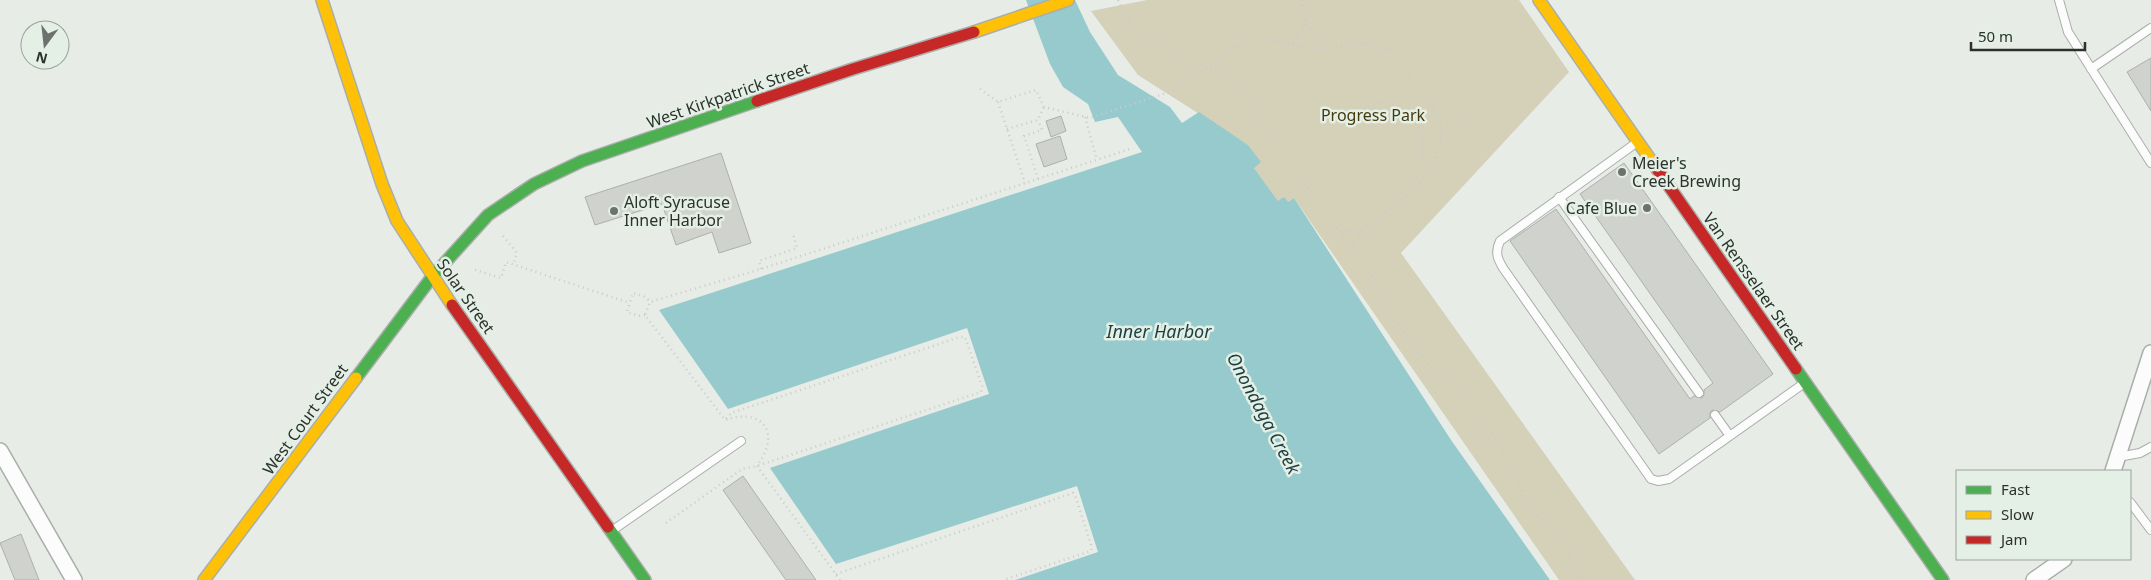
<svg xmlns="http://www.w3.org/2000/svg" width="2151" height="580" font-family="'Noto Sans',sans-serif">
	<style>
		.green { fill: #d5d0b8 }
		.water { fill: #96cacc }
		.building { fill: #cfd2cd; stroke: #adb0ac }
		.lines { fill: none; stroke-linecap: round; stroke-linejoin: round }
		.lane-casing { stroke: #aaaeaa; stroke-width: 10 }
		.street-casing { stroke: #aaaeaa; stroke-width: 18 }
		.fast-casing { stroke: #aaaeaa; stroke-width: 14 }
		.slow-casing { stroke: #aaaeaa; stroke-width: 14 }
		.jam-casing { stroke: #aaaeaa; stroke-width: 14 }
		.path { stroke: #c9ccca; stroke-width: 2.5; stroke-dasharray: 1 4; stroke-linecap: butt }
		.lane { stroke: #fbfcfb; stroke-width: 8 }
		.street { stroke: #fbfcfb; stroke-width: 15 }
		.fast { stroke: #4caf50; stroke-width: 11 }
		.slow { stroke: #ffc107; stroke-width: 11 }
		.jam { stroke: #c62828; stroke-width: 11 }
		.poi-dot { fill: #6d726e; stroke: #e4efe5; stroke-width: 2 }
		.labels { text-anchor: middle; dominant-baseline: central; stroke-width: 5; stroke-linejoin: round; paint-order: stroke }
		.street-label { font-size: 16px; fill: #2c312d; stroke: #e4efe5 }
		.park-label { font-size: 16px; fill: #45390e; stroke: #e4efe5 }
		.poi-label { font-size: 16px; fill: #2c312d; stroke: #e4efe5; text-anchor: start }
		.water-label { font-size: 18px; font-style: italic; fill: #1c3f42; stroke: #e4efe5 }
	</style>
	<rect width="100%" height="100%" fill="#e7ece7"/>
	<path class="green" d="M1147,0H1519L1569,72L1401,253L1635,580H1559L1294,198L1288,202L1278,201L1253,167L1248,145L1138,75L1091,11Z"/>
	<path class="water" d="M1026,0H1075L1090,32L1118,75L1170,107L1182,123L1199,112L1248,145L1261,162L1254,168L1278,201L1284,197L1288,202L1294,198L1451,440L1550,580H1015L1098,552L1077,486L836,564L770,468L989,394L967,328L728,409L659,310L1142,152L1118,117L1095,122L1088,104L1063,87L1050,64Z"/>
	<path class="building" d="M2151,58V111L2127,72Z
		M1061,116L1066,131L1051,137L1046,121Z
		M1060,136L1067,159L1044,167L1036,144Z
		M721,153L751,243L719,253L712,232L676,245L662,204L595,225L585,197Z
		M1624,163L1773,374L1720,412L1712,410L1710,413V418L1659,454L1510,241L1556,209L1690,399L1694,396L1702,398L1704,395V390L1713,383L1580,194Z
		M743,476L816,580H786L723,490Z
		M21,534L39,580H15L0,543Z"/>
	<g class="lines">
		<defs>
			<path id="lane" d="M2059,0L2068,32L2151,163
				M2091,69L2151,28
				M1636,143L1500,241C1495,252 1497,258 1503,268L1651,479L1658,481L1669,479L1803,384
				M1559,197L1699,393
				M1715,415L1730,436
				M2118,457L2140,453L2151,447
				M2130,502L2151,530
				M613,530L741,441"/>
			<path id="street" d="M0,451L74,580
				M2113,471L2151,353
				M2034,580L2064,559"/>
			<path id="fast" d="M1796,369L1943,580
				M356,378L432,277L488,215L534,184L582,161L757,101
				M608,527L645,580"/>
			<path id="slow" d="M322,0L382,184L397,221L452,305
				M1539,0L1657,169
				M974,32L1068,0
				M204,580L356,378"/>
			<path id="jam" d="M757,101L853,69L974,32
				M1657,169L1796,369
				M452,305L608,527"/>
		</defs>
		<use href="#lane" class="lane-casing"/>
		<use href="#street" class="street-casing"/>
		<use href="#fast" class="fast-casing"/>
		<use href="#slow" class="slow-casing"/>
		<use href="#jam" class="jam-casing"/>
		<path class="path" d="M1118,0C1137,43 1166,52 1207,68L1236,47L1269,39L1308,48H1327
			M1302,0L1306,23L1327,48L1361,43L1391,50L1431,102L1443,129L1436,160L1413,192L1362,229L1354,240L1356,254L1378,285L1392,317L1431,369L1461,391L1493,436L1517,478L1524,499L1569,554L1581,580
			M1294,43L1306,23
			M980,89L998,102L1036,90L1044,107L1090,118L1172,91L1207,68L1227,76L1355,253
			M998,102L1025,183
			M1357,116C1362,112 1367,106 1373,104C1389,96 1414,115 1420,130C1426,145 1417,152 1429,170
			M1085,117L1097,160
			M1007,129L1038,120L1044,107
			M1443,129L1466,114
			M1038,179L1024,136L1042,130L1038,120
			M1341,232L1362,229
			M503,236L517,253L513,265
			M761,269L759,261L797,248L793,234
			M475,270L501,278L506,262L630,303
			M645,315L639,316L627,312L633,293L646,297L650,302
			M1476,447L1493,436
			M666,523L742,469L757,466L981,392L982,386L965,337H960L731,413L726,419
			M836,574L1073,493L1075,495L1092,548L1091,551L1003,580
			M840,580L757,466C763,457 769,447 768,436C766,414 740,414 725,420L645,315L650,302L761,269L1133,148"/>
		<use href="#lane" class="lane"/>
		<use href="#street" class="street"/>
		<use href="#fast" class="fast"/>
		<use href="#slow" class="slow"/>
		<use href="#jam" class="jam"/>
	</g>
	<g class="poi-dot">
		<circle cx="1622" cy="172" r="5"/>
		<circle cx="1647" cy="208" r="5"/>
		<circle cx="614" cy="211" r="5"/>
	</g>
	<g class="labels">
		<g class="street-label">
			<text transform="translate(728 95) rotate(-19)">West Kirkpatrick Street</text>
			<text transform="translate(1754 281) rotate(55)">Van Rensselaer Street</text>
			<text transform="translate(466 296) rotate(55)">Solar Street</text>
			<text transform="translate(305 419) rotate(-54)">West Court Street</text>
		</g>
		<g class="park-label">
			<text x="1373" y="115">Progress Park</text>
		</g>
		<g class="poi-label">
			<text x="1632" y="163">Meier's<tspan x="1632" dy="18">Creek Brewing</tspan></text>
			<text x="624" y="202">Aloft Syracuse<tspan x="624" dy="18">Inner Harbor</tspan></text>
			<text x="1637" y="208" text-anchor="end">Cafe Blue</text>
		</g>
		<g class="water-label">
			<text x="1159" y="331">Inner Harbor</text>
			<text transform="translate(1264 413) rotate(62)">Onondaga Creek</text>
		</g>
	</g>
	<rect x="1956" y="470" width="175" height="90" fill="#e4efe5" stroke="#9aa39b"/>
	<rect x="1966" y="486" width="25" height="8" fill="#4caf50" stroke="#9aa39b"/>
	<text x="2001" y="495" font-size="15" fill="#2c312d">Fast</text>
	<rect x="1966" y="511" width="25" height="8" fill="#ffc107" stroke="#9aa39b"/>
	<text x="2001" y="520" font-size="15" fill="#2c312d">Slow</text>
	<rect x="1966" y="536" width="25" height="8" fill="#c62828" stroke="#9aa39b"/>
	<text x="2001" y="545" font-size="15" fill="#2c312d">Jam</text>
	<g transform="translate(45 45) rotate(195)"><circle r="24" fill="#e4efe5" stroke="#9aa39b"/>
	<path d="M0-4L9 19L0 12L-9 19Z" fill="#6d726e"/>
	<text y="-8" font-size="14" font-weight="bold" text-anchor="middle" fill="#2c312d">N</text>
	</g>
	<path d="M1971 42v8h114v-8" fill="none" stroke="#2c312d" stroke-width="2.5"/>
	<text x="1978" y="42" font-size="15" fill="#2c312d" stroke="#e4efe5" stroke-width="4" paint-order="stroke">50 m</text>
</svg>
